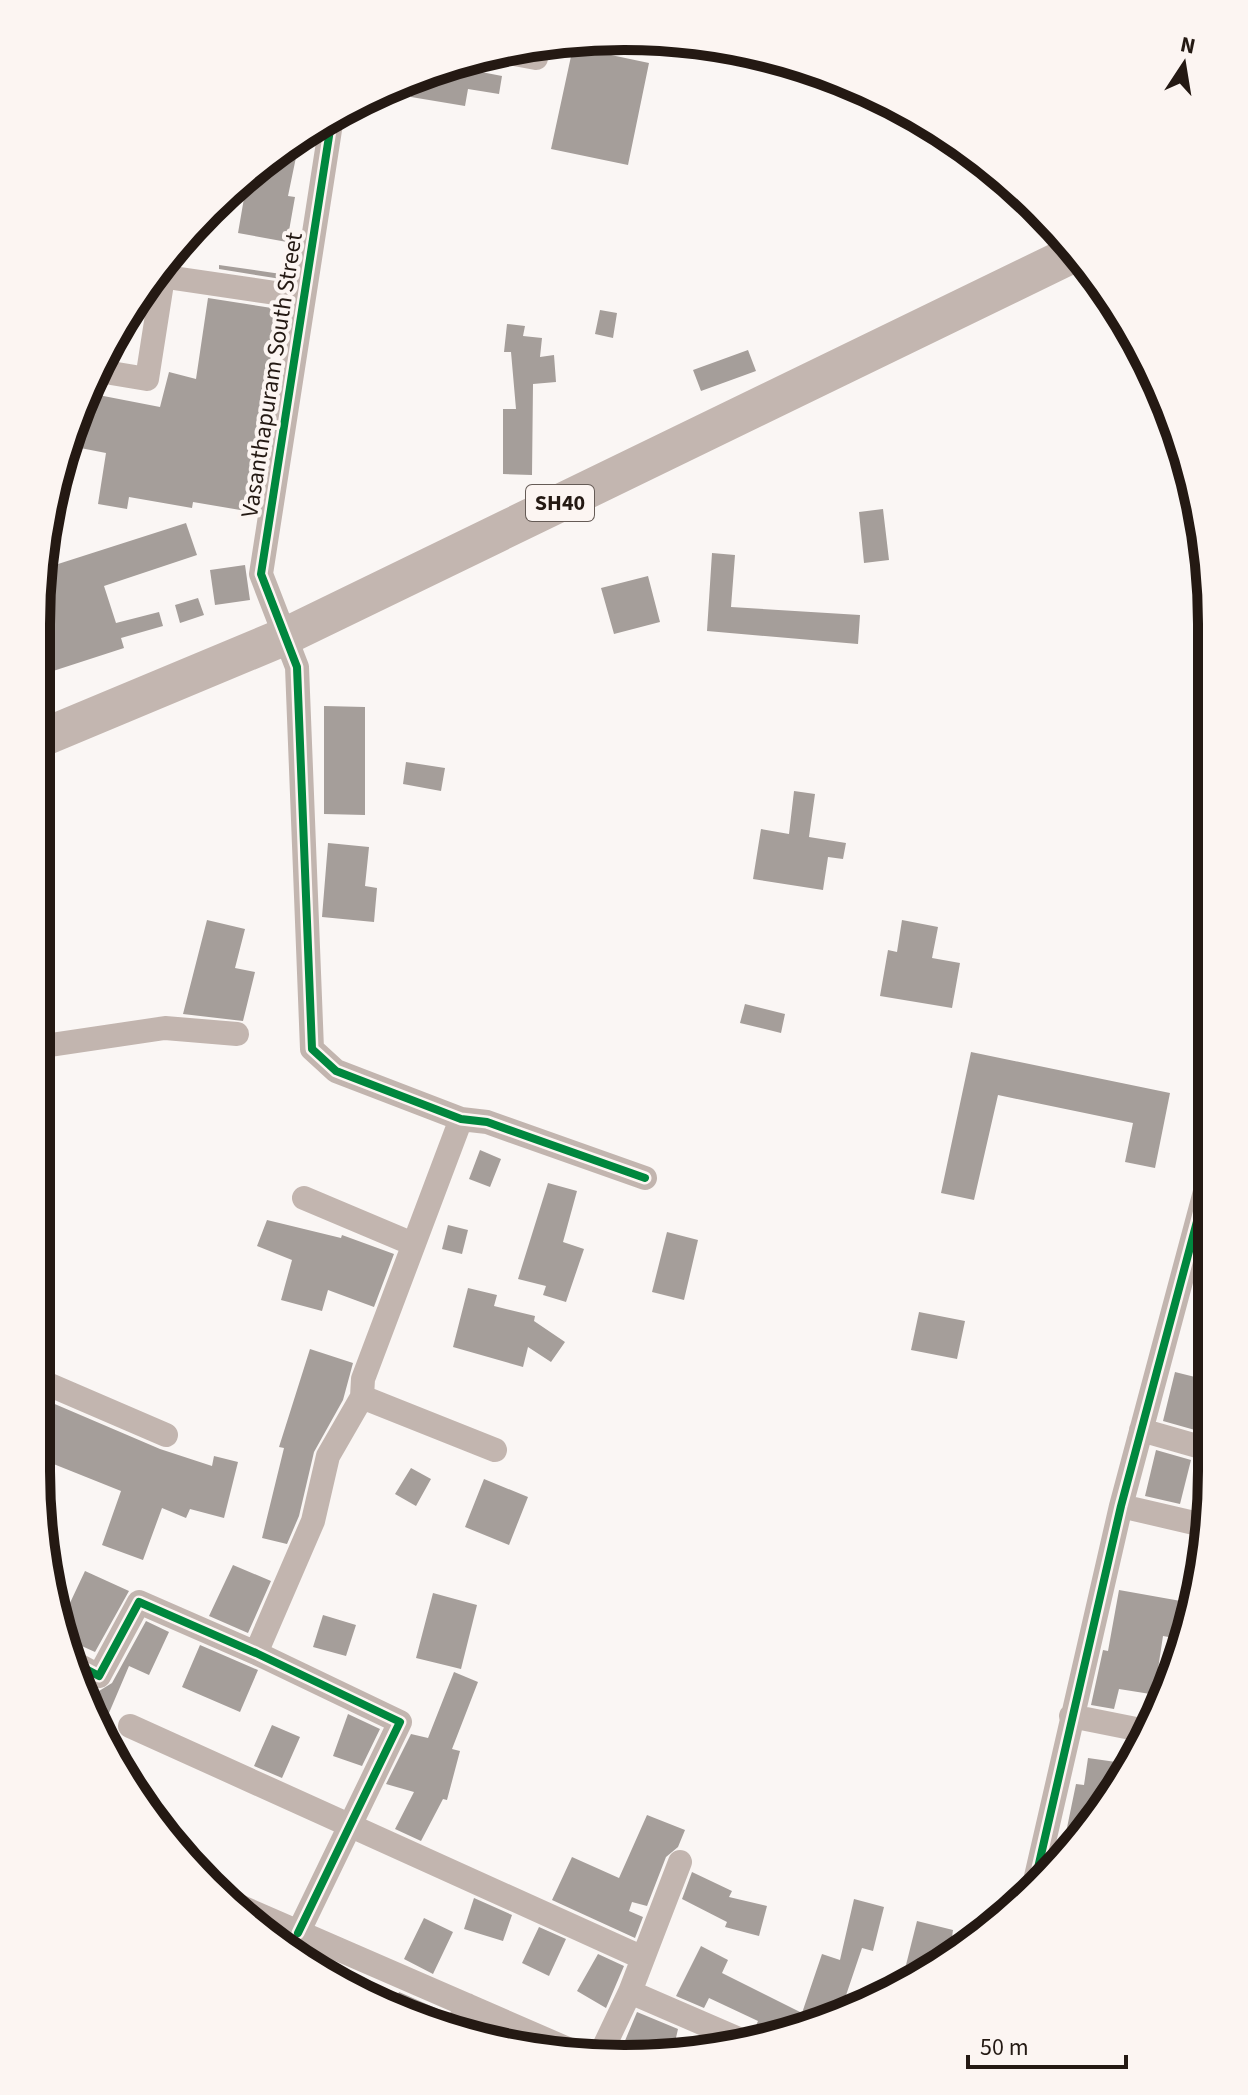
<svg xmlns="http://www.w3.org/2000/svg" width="1248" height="2095" font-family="'Source Sans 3',sans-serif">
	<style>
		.building { fill: #a59e9a }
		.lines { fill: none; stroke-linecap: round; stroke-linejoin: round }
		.minor { stroke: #c2b5af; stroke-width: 24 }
		.primary { stroke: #c3b6b0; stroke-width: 38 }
		.cycleway-casing { stroke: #fcf5f2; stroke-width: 13 }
		.cycleway { stroke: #00873e; stroke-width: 8 }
		.labels { text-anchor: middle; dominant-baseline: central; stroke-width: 8; stroke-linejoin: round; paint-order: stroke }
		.shield { fill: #fcf5f2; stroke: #655b56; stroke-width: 2 }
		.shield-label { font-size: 22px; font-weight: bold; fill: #241913 }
		.street-label { font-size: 24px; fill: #241913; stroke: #fcf5f2 }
		.rim { fill: none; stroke: #241913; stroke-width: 10 }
	</style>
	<rect width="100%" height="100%" fill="#faf6f4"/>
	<path class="building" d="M573,47L649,63L628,165L551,149Z
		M474,58L471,70L502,76L499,94L468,89L465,106L411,97L414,76Z
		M301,133L288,196L295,197L287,242L238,233L248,175Z
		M219,265L281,274V279L219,269Z
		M208,298L278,309L250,495L254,496L252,512L193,502L192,508L129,497L127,509L98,504L106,453L65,445L88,393L160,407L169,372L196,379Z
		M600,310L617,313L613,338L595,334Z
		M507,324L525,326L523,336L542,338L540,357L554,355L556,382L533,384L532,475L503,474V409H516L511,352H504Z
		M748,350L756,371L701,391L693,370Z
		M883,509L889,560L864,563L859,512Z
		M186,523L197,555L104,586L116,623L159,612L163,626L121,638L124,648L50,672L37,635L47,630L37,602V585L50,524H56L58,564Z
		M712,553L735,555L731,607L860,615L858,644L707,631Z
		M245,565L250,600L215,605L210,570Z
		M648,576L660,622L614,634L601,588Z
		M198,598L204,615L180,623L175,605Z
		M324,706L365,707V815L324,814Z
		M406,762L445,768L441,791L403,784Z
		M794,791L815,794L809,837L846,843L843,859L828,857L823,890L753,879L761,829L789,834Z
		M328,843L369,847L365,886L377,888L374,922L322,917Z
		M207,920L245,929L235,968L255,972L243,1021L183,1014Z
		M902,920L938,927L932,958L960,963L952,1008L880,996L888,950L897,952Z
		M745,1004L785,1014L781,1033L740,1023Z
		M971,1052L1170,1093L1155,1168L1125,1162L1133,1123L998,1095L974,1200L941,1193Z
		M480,1150L501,1159L490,1187L469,1179Z
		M548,1183L577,1191L563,1242L584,1249L566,1302L543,1295L546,1286L518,1279Z
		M267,1220L341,1238L342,1235L394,1254L374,1307L328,1290L322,1311L281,1300L292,1260L257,1246Z
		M448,1225L468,1230L462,1254L442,1249Z
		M667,1232L698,1240L684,1300L652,1292Z
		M468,1288L497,1295L494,1306L535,1316L534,1321L565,1342L551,1362L528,1347L523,1367L453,1347Z
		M919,1312L965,1321L957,1359L911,1350Z
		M310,1349L353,1363L343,1400L314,1452L299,1516L287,1544L262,1538L284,1448L279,1447Z
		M1175,1372L1211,1381L1202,1432L1163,1421Z
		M36,1396L160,1449L212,1466L214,1456L238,1462L224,1518L190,1509L186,1518L162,1508L143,1560L102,1545L121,1491L36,1457Z
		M1156,1450L1191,1460L1180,1504L1145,1496Z
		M411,1468L431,1479L416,1506L395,1494Z
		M484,1479L528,1497L509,1545L465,1527Z
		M233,1565L271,1581L248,1633L209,1616Z
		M85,1571L129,1591L95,1652L64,1638L61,1622Z
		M1119,1590L1192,1603L1185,1640L1163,1636L1158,1669L1174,1673L1163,1696L1119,1689L1114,1709L1091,1705L1103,1650L1108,1651Z
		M433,1593L477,1605L461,1669L416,1658Z
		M323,1615L356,1625L346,1656L313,1647Z
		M146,1621L169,1632L149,1675L129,1666L103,1727L92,1706L99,1691L112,1683Z
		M200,1645L258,1670L240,1712L182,1687Z
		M454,1672L478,1682L452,1749L460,1751L447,1800L443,1799L421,1841L395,1829L414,1792L386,1784L411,1734L428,1738Z
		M348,1714L380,1729L362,1766L333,1756Z
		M272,1725L300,1737L282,1778L254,1766Z
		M1088,1758L1123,1763L1120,1784L1113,1798L1062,1852L1076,1784L1084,1785Z
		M647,1815L685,1830L678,1847L666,1857L647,1906L632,1902L629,1911L643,1917L635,1938L552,1900L572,1857L619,1878Z
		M692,1872L732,1891L729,1897L767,1906L759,1936L725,1927L727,1922L682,1899Z
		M474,1898L512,1915L503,1941L464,1929Z
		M854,1899L884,1907L873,1951L862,1948L840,2013L813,2028L764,2036L754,2030L758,2021L709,1998L704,2008L676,1996L701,1946L728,1960L722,1973L802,2013L822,1954L840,1960Z
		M424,1918L453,1932L433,1974L404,1959Z
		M917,1921L953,1930L952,1937L971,1943L917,1972L905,1969Z
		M539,1927L566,1939L549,1976L522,1963Z
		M286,1943L336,1965L334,1974L284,1947Z
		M598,1954L624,1966L606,2008L577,1991Z
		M399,1992L447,2013L441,2029L393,2005Z
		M637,2012L678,2029L673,2051L630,2058L619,2055Z"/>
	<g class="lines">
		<path class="minor" d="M498,51L536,58
			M332,117L261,574L297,667L312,1049L336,1071L461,1119L487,1122L645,1178
			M153,275L303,297
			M99,371L147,379L163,277
			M37,1047L165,1028L237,1034
			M304,1198L413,1244
			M36,1379L166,1435
			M362,1397L495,1450
			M1141,1430L1211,1450
			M1121,1506L1207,1526
			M256,1653L313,1521L328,1456L362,1397L363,1379L461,1119
			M67,1659L99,1676L139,1602L256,1653L400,1722L298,1933
			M1071,1716L1146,1731
			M130,1726L643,1958
			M1035,1881L1121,1506L1211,1169
			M232,1903L570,2050
			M630,1992L741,2040
			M455,2031L467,2005
			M600,2055L630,1992L680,1862"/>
		<path class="primary" d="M37,740L286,636L1077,252"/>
		<defs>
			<path id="cycleway" d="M332,117L261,574L297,667L312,1049L336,1071L461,1119L487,1122L645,1178
				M67,1659L99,1676L139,1602L256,1653L400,1722L298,1933
				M1035,1881L1121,1506L1211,1169"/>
		</defs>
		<use href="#cycleway" class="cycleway-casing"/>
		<use href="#cycleway" class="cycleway"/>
	</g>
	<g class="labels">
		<rect class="shield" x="526" y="485" width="68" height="36" rx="6"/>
		<g class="shield-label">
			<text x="560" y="503">SH40</text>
		</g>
		<g class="street-label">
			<text transform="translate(272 375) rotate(-81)">Vasanthapuram South Street</text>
		</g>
	</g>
	<path d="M0 0H1248V2095H0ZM624 50H624A574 574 0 0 1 1198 624V1471A574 574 0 0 1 624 2045H624A574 574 0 0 1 50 1471V624A574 574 0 0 1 624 50Z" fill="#fcf5f2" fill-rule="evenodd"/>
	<path class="rim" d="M624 50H624A574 574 0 0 1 1198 624V1471A574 574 0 0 1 624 2045H624A574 574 0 0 1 50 1471V624A574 574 0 0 1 624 50Z"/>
	<g transform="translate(1184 64) rotate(12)" stroke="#fcf5f2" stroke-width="6" paint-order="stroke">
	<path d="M0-6L14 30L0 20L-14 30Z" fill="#241913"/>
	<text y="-12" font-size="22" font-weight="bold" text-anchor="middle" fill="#241913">N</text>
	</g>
	<path d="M968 2055v12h158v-12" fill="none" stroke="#241913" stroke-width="4"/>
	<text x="980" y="2055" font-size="24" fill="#241913" stroke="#fcf5f2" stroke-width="6" paint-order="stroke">50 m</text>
</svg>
